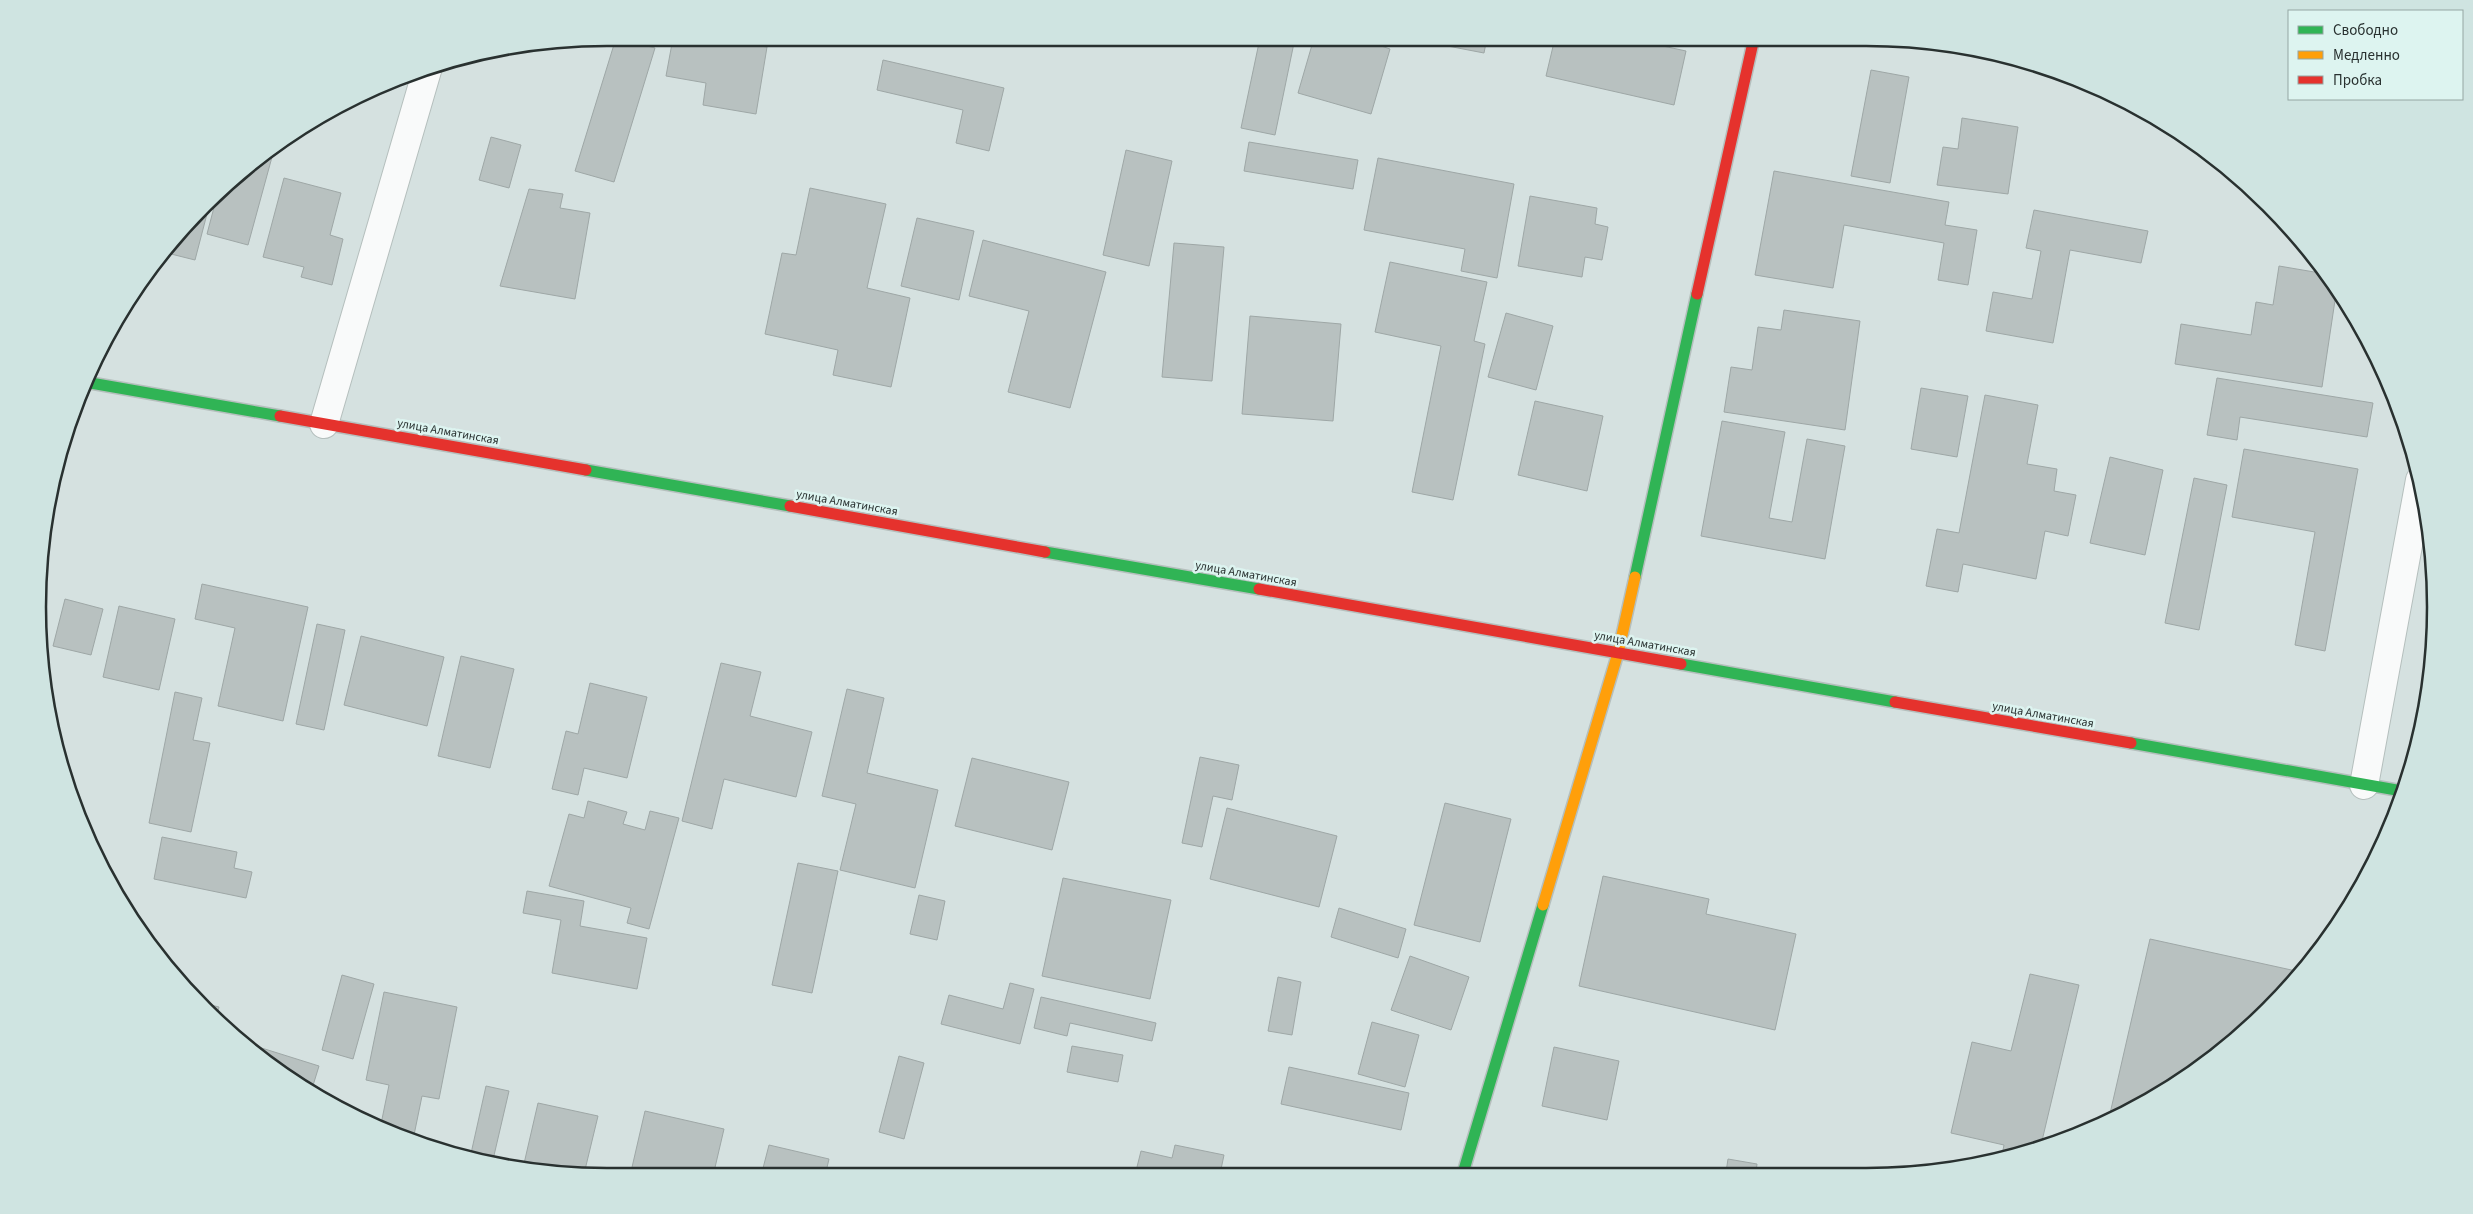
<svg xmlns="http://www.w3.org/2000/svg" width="2473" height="1214" font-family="'Source Sans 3',sans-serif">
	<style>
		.building { fill: #b8c1c0; stroke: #9ea7a6 }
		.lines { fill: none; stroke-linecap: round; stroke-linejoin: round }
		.street-casing { stroke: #b5bfbd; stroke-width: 30 }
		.fast-casing { stroke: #b5bfbd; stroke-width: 14 }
		.slow-casing { stroke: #b5bfbd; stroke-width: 14 }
		.jam-casing { stroke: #b5bfbd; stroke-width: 14 }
		.street { stroke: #f9fafa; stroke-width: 28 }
		.fast { stroke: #30b455; stroke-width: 11 }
		.slow { stroke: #ff9f0a; stroke-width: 11 }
		.jam { stroke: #e5322d; stroke-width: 11 }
		.labels { text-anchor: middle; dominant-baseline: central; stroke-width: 5; stroke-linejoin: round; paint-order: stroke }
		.street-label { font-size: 12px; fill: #293130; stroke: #ddf4f0 }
		.rim { fill: none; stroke: #293130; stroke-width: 2.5 }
	</style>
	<rect width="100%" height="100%" fill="#d5e1e0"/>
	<path class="building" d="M616,38L655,48L614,182L575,171Z
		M673,38H708L767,47L756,114L703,105L706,83L666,76Z
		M1260,38H1295L1275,135L1241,128Z
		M1314,38H1358L1390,49L1371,114L1298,93Z
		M1406,38H1487L1484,53Z
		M1555,38H1626L1686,51L1674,105L1546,76Z
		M1957,47L1977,49L2033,66L1956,51Z
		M883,60L1004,88L989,151L956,143L963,110L877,90Z
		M1871,70L1909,77L1890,183L1851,176Z
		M1962,118L2018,127L2008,194L1937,185L1943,147L1958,149Z
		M491,137L521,145L509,188L479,180Z
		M1249,142L1358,160L1353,189L1244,171Z
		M275,146L248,245L207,234L217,196L260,155Z
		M1126,150L1172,161L1149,266L1103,255Z
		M1378,158L1514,184L1497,278L1461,271L1465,249L1364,230Z
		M1774,171L1949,202L1945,225L1977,230L1968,285L1938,280L1944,243L1844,225L1833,288L1755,275Z
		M284,178L341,193L330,235L343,239L332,285L301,277L304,267L263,257Z
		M810,188L886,204L867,288L910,298L891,387L833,375L838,350L765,334L782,253L796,255Z
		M529,189L563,194L560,208L590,213L575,299L500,286Z
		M1530,196L1597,208L1595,224L1608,227L1602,260L1585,257L1582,277L1518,266Z
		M203,209L208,210L195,260L163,252L179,231Z
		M2034,210L2148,231L2141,263L2070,250L2053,343L1986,331L1993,292L2032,299L2041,251L2026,248Z
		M917,218L974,231L959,300L901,286Z
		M983,240L1106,272L1070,408L1008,392L1029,311L969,296Z
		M1174,243L1224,247L1212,381L1162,377Z
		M1390,262L1487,282L1474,341L1485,344L1453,500L1412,492L1441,346L1375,332Z
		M2279,266L2326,274L2337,287L2322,387L2175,364L2181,324L2251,335L2256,302L2273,305Z
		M1784,310L1860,321L1845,430L1724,412L1731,367L1752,370L1758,327L1781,330Z
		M1506,313L1553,326L1536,390L1488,377Z
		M1250,316L1341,324L1333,421L1242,414Z
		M2217,378L2373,403L2367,437L2240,417L2237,440L2207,435Z
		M1921,388L1968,396L1957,457L1911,449Z
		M1985,395L2038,405L2027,464L2057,469L2054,491L2076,495L2068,536L2045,531L2036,579L1963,564L1958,592L1926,586L1937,529L1959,533Z
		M1535,401L1603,416L1587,491L1518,475Z
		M1722,421L1785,432L1769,518L1792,522L1807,439L1845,446L1825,559L1701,536Z
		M2244,449L2358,469L2325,651L2295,645L2315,532L2232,517Z
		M2110,457L2163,470L2145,555L2090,543Z
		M2194,478L2227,485L2199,630L2165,623Z
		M202,584L308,607L283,721L218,706L235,628L195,619Z
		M65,599L103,609L91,655L53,646Z
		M119,606L175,619L159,690L103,677Z
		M317,624L345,630L324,730L296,724Z
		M361,636L444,657L427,726L344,705Z
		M461,656L514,669L490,768L438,756Z
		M721,663L761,672L750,716L812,732L796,797L724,779L712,829L682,821Z
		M590,683L647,697L627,778L584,768L578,795L552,789L566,731L578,734Z
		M847,689L884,698L867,773L938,790L915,888L840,870L856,804L822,796Z
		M175,692L202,698L193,740L210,743L191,832L149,823Z
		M1200,757L1239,765L1232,800L1213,796L1202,847L1182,843Z
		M972,758L1069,782L1052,850L955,826Z
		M588,801L627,812L623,824L645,830L650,811L679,818L649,929L627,923L631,908L549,886L569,814L584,818Z
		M1445,803L1511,819L1480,942L1414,925Z
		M1227,808L1337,836L1319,907L1210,879Z
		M162,837L237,852L234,868L252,872L246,898L154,879Z
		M798,863L838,871L812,993L772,985Z
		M1603,876L1709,899L1706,914L1796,934L1775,1030L1579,986Z
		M1063,878L1171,900L1150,999L1042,976Z
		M527,891L584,901L580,926L647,938L637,989L552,973L561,920L523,913Z
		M919,895L945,901L937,940L910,934Z
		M1339,908L1406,929L1398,958L1331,937Z
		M2150,939L2296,971L2295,976L2213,1059L2109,1118Z
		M1410,956L1469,977L1451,1030L1391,1010Z
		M2030,974L2079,985L2041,1145L2002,1155L2004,1145L1951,1133L1972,1042L2011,1051Z
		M342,975L374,984L353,1059L322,1050Z
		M1278,977L1301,982L1292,1035L1268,1031Z
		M1010,983L1034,989L1020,1044L941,1024L949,995L1003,1009Z
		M384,992L457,1007L439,1099L422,1096L413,1140L380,1129L389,1085L366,1080Z
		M1041,997L1156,1023L1152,1041L1070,1023L1067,1036L1034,1028Z
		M198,1002L219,1007L216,1020L205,1010Z
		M1372,1022L1419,1035L1405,1087L1358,1074Z
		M252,1045L319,1066L311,1092L290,1080L251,1048Z
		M1072,1046L1123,1055L1118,1082L1067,1072Z
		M1554,1047L1619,1061L1607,1120L1542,1106Z
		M899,1056L924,1063L904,1139L879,1132Z
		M1289,1067L1409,1093L1401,1130L1281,1104Z
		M486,1086L509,1091L492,1164L470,1158Z
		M538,1103L598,1116L584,1174L523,1168Z
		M645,1111L724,1129L713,1176H630Z
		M769,1145L829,1159L825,1176H761Z
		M1175,1145L1224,1155L1220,1174L1135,1175L1141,1151L1172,1158Z
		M1728,1159L1757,1164L1756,1172H1726Z"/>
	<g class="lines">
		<defs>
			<path id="street" d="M324,424L428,67
				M2364,785L2420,480"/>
			<path id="fast" d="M85,382L280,416
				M586,470L790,506
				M1045,552L1259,589
				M1635,577L1697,294
				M1681,664L1895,702
				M2131,743L2402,791
				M1463,1173L1543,905"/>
			<path id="slow" d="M1543,905L1618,653L1635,577"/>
			<path id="jam" d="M1697,294L1754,38
				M280,416L586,470
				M790,506L1045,552
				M1259,589L1681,664
				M1895,702L2131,743"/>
		</defs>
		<use href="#street" class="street-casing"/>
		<use href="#fast" class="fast-casing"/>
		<use href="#slow" class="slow-casing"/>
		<use href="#jam" class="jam-casing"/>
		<use href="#street" class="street"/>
		<use href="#fast" class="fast"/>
		<use href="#slow" class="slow"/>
		<use href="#jam" class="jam"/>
	</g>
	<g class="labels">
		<g class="street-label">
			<text transform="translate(448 432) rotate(10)">улица Алматинская</text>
			<text transform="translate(847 503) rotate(10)">улица Алматинская</text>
			<text transform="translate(1246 574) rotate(10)">улица Алматинская</text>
			<text transform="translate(1645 644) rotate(10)">улица Алматинская</text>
			<text transform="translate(2043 715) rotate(10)">улица Алматинская</text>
		</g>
	</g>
	<path d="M0 0H2473V1214H0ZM607 46H1866A561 561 0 0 1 2427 607V607A561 561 0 0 1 1866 1168H607A561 561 0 0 1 46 607V607A561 561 0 0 1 607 46Z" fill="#cfe4e1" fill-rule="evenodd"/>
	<path class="rim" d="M607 46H1866A561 561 0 0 1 2427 607V607A561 561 0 0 1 1866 1168H607A561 561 0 0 1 46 607V607A561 561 0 0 1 607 46Z"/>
	<rect x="2288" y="10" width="175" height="90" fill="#ddf4f0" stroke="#95a6a3"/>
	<rect x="2298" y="26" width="25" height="8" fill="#30b455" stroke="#95a6a3"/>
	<text x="2333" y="35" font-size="15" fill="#293130">Свободно</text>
	<rect x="2298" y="51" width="25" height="8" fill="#ff9f0a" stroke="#95a6a3"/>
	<text x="2333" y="60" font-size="15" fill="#293130">Медленно</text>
	<rect x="2298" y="76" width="25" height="8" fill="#e5322d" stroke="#95a6a3"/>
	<text x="2333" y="85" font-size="15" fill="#293130">Пробка</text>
</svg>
